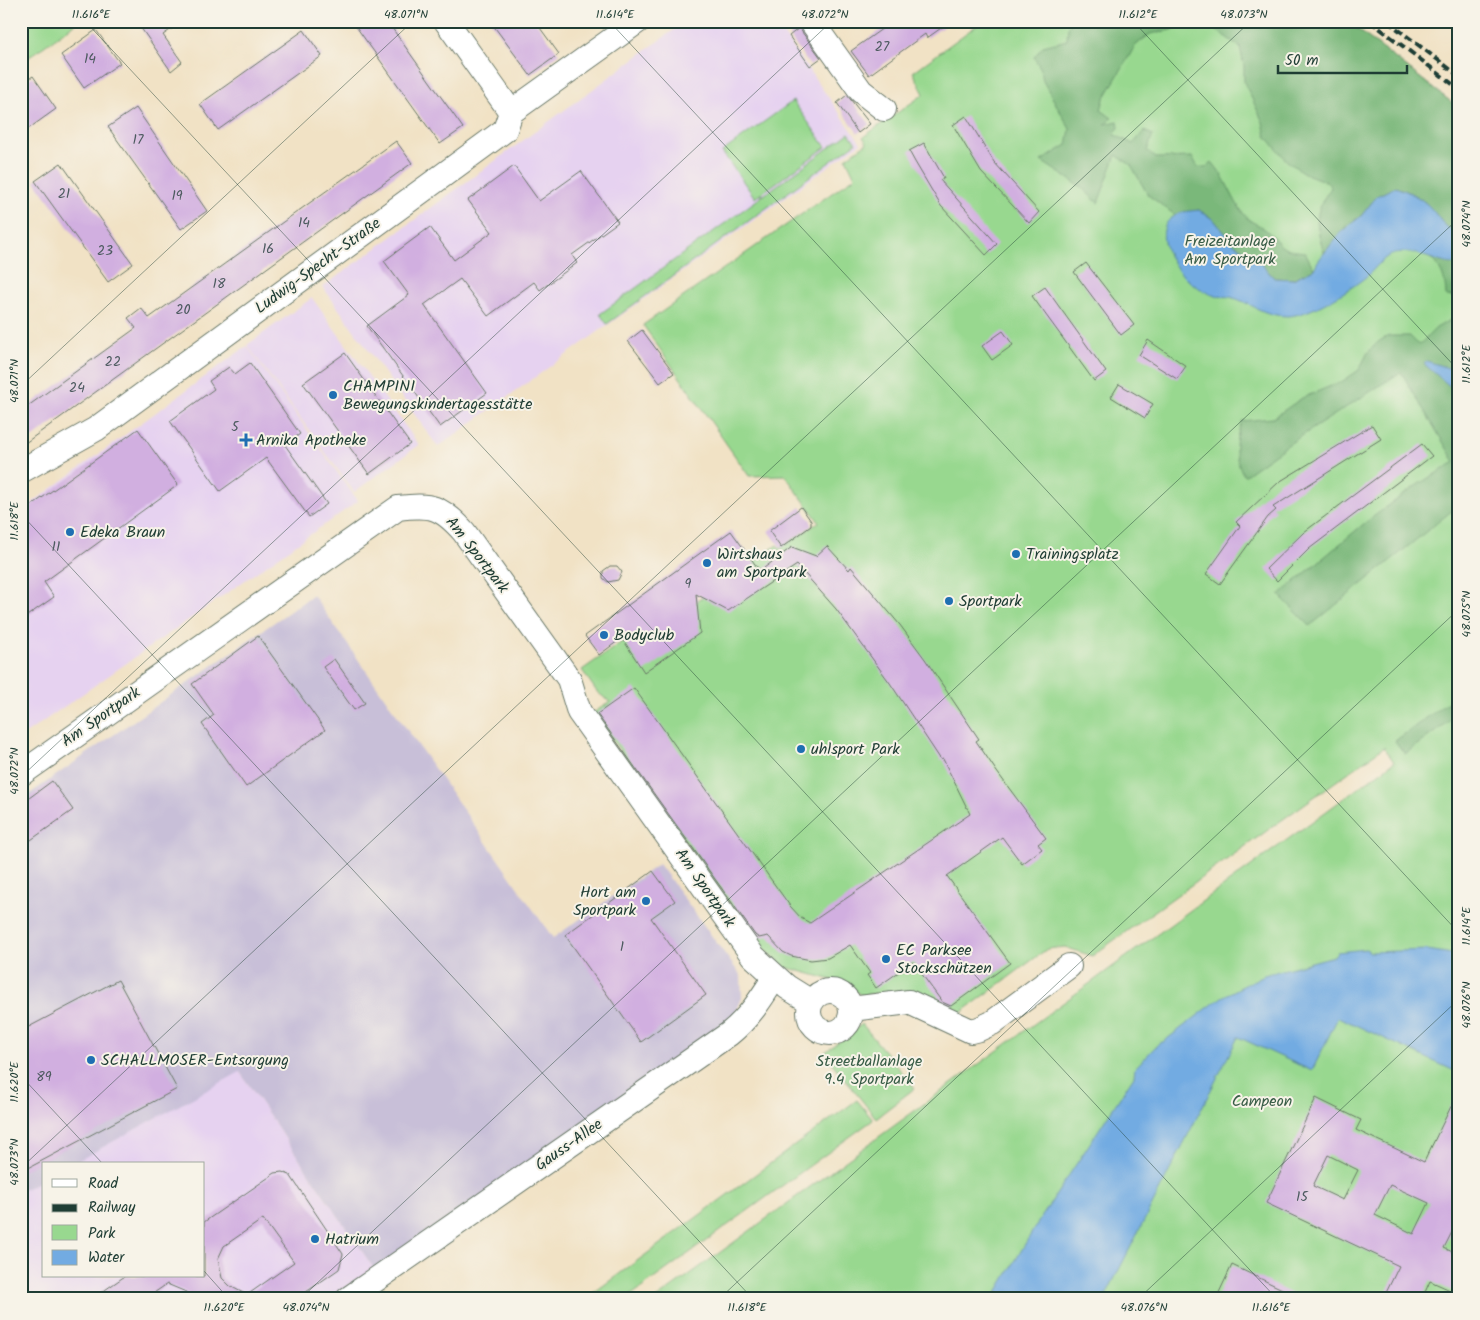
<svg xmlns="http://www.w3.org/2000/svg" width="1480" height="1320" font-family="Kalam,sans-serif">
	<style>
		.built { fill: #e6d2f0; fill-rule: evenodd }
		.industrial { fill: #c8bfd8 }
		.green { fill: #98d88f; stroke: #5c8a62 }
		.forest { fill: #7ab87a; stroke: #4c7a57 }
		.water { fill: #72abe2; stroke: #48748b }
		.building { fill: #d1afe0; fill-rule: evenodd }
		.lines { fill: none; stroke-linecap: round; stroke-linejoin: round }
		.minor-casing { stroke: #687767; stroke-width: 26 }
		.minor { stroke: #fff; stroke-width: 24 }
		.rail { stroke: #1f3d34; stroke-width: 4; stroke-dasharray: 8 4; stroke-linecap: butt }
		.ticks { fill: none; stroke: #1f3d34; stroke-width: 1; stroke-opacity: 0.45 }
		.poi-dot { fill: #1f6fb2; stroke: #f7f3e8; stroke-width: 2 }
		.labels { text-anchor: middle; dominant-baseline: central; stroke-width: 4; stroke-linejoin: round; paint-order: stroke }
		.number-label { font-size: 14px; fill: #4c5a5f }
		.park-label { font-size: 16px; fill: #375c46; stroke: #f7f3e8 }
		.street-label { font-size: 16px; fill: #1f3d34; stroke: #f7f3e8 }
		.poi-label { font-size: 16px; fill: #1f3d34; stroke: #f7f3e8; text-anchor: start }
		.neatline { fill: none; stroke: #1f3d34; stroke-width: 2 }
		.ticks-label { font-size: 12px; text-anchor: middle; fill: #1f3d34 }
	</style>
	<rect width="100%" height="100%" fill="#f7f3e8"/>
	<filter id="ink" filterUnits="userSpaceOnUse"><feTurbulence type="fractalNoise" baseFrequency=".02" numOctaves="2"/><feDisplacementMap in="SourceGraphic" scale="10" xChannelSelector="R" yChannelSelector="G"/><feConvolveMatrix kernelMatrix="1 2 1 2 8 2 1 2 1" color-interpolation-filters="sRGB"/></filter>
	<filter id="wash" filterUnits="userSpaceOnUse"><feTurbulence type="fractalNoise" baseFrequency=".0096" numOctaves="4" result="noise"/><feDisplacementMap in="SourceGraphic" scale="20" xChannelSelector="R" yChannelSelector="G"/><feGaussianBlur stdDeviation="1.12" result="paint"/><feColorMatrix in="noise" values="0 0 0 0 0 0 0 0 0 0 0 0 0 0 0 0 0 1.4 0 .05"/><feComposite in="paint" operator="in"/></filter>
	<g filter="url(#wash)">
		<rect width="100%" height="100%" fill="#f1e2c5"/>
		<path class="built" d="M686,21H774L861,143L438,447L323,287Z
			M312,298L419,445L354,492L247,345Z
			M247,346L358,501L21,737V511Z
			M21,1000L240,1072L375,1270L330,1299H30L21,1283ZM44,1164H204V1276H44Z"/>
		<path class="industrial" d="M313,595L553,938L659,864L741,976L742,998L729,1028L375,1270L240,1072L72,1164H44V1179L21,1191V800Z"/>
		<path class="green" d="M21,21H79L21,63Z
			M978,21H1347L1459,108V1299H656L1394,762L1384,747L1092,956L1065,947L1047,949L954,1018L916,992L900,991L861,995L843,983L785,967L758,943L593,713L610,702L597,692L582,670L636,632L643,639L777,545L780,549L819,522L785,475L749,476L643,325L855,177L846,158L867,143L863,137L924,94L913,72L977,25Z
			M793,101L826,147L755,198L722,152Z
			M849,133L856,143L607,324L600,314Z
			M862,1024L915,1088L876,1118L824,1053Z
			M857,1100L873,1120L626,1299H585Z"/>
		<path class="forest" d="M1073,21H1347L1459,108V233C1442,227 1441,219 1430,207C1420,197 1408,191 1395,187L1377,196L1361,216L1347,225L1324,253C1316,225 1312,213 1331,188L1329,183L1304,173L1287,161L1266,136L1263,122L1244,82V66L1240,47L1213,28L1191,26L1150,34L1135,46L1104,99L1101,110L1112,118L1105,124L1118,121L1119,128L1113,134L1133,144L1144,131L1153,135L1147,151L1156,158L1192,157L1198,167L1205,168L1212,162C1227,178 1232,201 1247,218C1252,223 1260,225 1266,230C1285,247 1276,249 1305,252L1314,269L1293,279L1274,278L1254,256L1234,244L1214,220L1199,210L1175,215L1148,195L1131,165L1116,155L1098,203L1081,187L1041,161L1067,145L1070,129L1043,81L1041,69L1034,57L1043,46L1067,40L1068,27Z
			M1428,256L1459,264V297L1446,296C1446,279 1441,267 1428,256Z
			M1459,315V505L1310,626L1279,595L1366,522L1417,485L1455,462L1401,372L1289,444L1244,476C1233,455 1234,443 1242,421L1273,418L1302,398L1343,381L1359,370L1368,352L1378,342L1388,336H1410L1419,345L1436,328Z
			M1459,694V714L1405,754L1395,741Z"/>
		<path class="water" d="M1395,187C1408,191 1420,197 1430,207C1441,219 1442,227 1459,233V264C1437,266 1415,246 1393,254C1383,257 1375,269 1367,276C1350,290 1309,316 1287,316C1262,316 1251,302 1230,297C1225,296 1220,297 1215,296C1207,293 1195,286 1189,281C1172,267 1148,229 1177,214C1183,211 1191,211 1199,210L1214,220L1234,244L1254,256L1274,278L1293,279L1314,269L1318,261L1341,232L1361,216L1377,196Z
			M1427,361L1448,368L1459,364V394L1424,364Z
			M1366,949L1370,952L1427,950L1459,955V1073L1338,1017L1312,1071L1238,1037L1104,1299H993L1035,1227L1134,1076L1135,1068L1159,1043L1163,1042L1222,997L1264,975L1334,956L1337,952Z"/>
		<g id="blocks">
			<path class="building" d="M136,21H183L163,35L182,62L171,71Z
				M352,21H387L463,128L440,144Z
				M490,21H535L559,54L530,75Z
				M893,21H951L927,38L925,34L869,75L851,51Z
				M799,28L821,58L810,66L789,36Z
				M96,30L120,63L84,88L61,55Z
				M304,30L322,56L218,130L200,104Z
				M33,76L56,109L21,134V84Z
				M847,95L870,124L858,133L837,103Z
				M136,108L207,211L181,229L108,127Z
				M966,116L994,162L1039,212L1029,223L981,172L953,125Z
				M396,141L412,163L21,446V411L136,328L128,318L141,308L149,318Z
				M924,143L944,178L940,180L997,244L986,255L941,206L915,162L909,151Z
				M61,163L133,264L108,282L35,181Z
				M514,166L539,201L581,171L618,222L572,255L577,263L540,290L534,282L488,316L460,279L424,305L487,393L440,427L367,326L409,295L384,261L430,227L454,260L492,232L468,200Z
				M1086,263L1134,325L1121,335L1074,272Z
				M1045,287L1106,372L1094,381L1032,296Z
				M642,330L674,373L660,383L628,341Z
				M1003,331L1013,345L992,360L982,346Z
				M1148,340L1186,366L1177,379L1139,355Z
				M345,353L410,444L369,474L303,383Z
				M250,363L300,434L285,445L327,504L309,517L266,458L220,491L170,421L214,389L209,381L229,367L235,374Z
				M1119,384L1153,404L1145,418L1111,397Z
				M1372,425L1381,439L1273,507L1276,510L1268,517L1220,584L1206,574L1238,529L1240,526L1236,522L1279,482Z
				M138,429L178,485L44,582L54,597L21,620V513Z
				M1422,444L1432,456L1309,549L1277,581L1266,569L1304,532Z
				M801,507L811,521V526L781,548L769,531Z
				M731,531L760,571L792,547L816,556L827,546L849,570L851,567L900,625L925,659L979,739L976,741L997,772L1046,838L1038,844L1042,849L1022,864L1002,837L947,876L1010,963L951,1006L942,1002L913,962L876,988L867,975L870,973L850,945L828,958L811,960L791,956L783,952L768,936L759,938L755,935L597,714L634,688L790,906L801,918L810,923L970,814L943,759L941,760L890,683L836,609L797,565L728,611L696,594L700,633L644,672L622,638L599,655L585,636Z
				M610,566H617L622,572L618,580L608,582L603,578V571Z
				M258,636L325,730L246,787L202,724L214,715L192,684Z
				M334,659L365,703L354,710L323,667Z
				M52,781L73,810L21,847V804Z
				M653,871L675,901L651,918L706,995L641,1042L565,935Z
				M118,980L177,1089L21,1172V1031Z
				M1459,1090V1218L1444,1248L1459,1255V1294L1430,1281L1422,1299H1383L1399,1266L1266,1203L1316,1098L1361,1120L1356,1130L1424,1162ZM1328,1155L1358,1170L1343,1200L1313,1186ZM1390,1185L1429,1203L1414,1234L1375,1215Z
				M282,1172L290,1175L343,1254L339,1269L296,1299H193L186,1292L167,1284L145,1299H92L125,1276H204V1222L275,1173ZM263,1219L294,1262L247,1295L230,1286L222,1278L218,1259L224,1246Z
				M1232,1265L1303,1299H1216Z"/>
		</g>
	</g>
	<g filter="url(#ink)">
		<use href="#blocks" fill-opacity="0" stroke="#687767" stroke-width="1"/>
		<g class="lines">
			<defs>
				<path id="minor" d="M446,21L511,112
					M811,21L861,91L884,109
					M511,112L638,21
					M21,471L96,429L505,130L511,112
					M21,774L398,508C431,504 441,506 464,532L569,679L579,712L753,956L787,987L811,1002
					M809 1012a21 21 0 1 1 42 0a21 21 0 1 1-42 0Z
					M851,1009L909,1002L971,1031L979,1029L992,1023L1069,966
					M348,1299L729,1034C749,1018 761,999 775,977"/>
			</defs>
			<use href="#minor" class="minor-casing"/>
			<use href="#minor" class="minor"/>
			<path class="rail" d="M1370,21L1459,89
				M1387,21L1459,76"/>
		</g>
	</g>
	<path class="ticks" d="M85,21L1277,1299M609,21L1459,933M1133,21L1459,371M21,386L413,21M21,514L753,1299M21,777L832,21M21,1076L103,1164M21,1168L1251,21M204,1271L229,1299M300,1299L1459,218M719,1299L1459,609M1138,1299L1459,999"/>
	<g class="poi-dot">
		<circle cx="333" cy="395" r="5"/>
		<path d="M243.5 432.5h5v5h5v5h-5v5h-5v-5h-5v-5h5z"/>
		<circle cx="70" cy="532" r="5"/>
		<circle cx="1016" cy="554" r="5"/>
		<circle cx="707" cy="563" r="5"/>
		<circle cx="949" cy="601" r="5"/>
		<circle cx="604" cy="635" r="5"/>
		<circle cx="801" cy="749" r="5"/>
		<circle cx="646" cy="901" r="5"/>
		<circle cx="886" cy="959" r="5"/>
		<circle cx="91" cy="1060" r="5"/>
		<circle cx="315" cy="1239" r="5"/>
	</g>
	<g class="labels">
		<g class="number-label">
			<text x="882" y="47">27</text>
			<text x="90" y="59">14</text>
			<text x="138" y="140">17</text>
			<text x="64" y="194">21</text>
			<text x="177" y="196">19</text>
			<text x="304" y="223">14</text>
			<text x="268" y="249">16</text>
			<text x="105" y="251">23</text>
			<text x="219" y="284">18</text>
			<text x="183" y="310">20</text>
			<text x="113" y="362">22</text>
			<text x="77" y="388">24</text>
			<text x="235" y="427">5</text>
			<text x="56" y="547">11</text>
			<text x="688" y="584">9</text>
			<text x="622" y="947">1</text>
			<text x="44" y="1077">89</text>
			<text x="1302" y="1197">15</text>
		</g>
		<g class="park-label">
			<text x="1230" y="241">Freizeitanlage<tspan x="1230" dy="18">Am Sportpark</tspan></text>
			<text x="869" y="1061">Streetballanlage<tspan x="869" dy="18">9.4 Sportpark</tspan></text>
			<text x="1262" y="1101">Campeon</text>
		</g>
		<g class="street-label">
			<text transform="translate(318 266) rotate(-36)">Ludwig-Specht-Straße</text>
			<text transform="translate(477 555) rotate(52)">Am Sportpark</text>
			<text transform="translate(101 717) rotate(-35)">Am Sportpark</text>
			<text transform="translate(705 888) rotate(55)">Am Sportpark</text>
			<text transform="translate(569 1145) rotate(-35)">Gauss-Allee</text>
		</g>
		<g class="poi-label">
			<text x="343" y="386">CHAMPINI<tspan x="343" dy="18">Bewegungskindertagesstätte</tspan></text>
			<text x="256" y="440">Arnika Apotheke</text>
			<text x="80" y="532">Edeka Braun</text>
			<text x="717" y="554">Wirtshaus<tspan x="717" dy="18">am Sportpark</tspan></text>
			<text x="1026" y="554">Trainingsplatz</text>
			<text x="959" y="601">Sportpark</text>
			<text x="614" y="635">Bodyclub</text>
			<text x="811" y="749">uhlsport Park</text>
			<text x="636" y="892" text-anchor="end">Hort am<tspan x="636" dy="18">Sportpark</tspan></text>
			<text x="896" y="950">EC Parksee<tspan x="896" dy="18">Stockschützen</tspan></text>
			<text x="101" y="1060">SCHALLMOSER-Entsorgung</text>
			<text x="325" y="1239">Hatrium</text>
		</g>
	</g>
	<rect width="1480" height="1320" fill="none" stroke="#f7f3e8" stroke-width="55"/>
	<rect x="42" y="1162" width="162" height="115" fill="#f7f3e8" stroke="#a1aaa0"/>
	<rect x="52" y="1179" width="25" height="8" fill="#ffffff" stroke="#a1aaa0"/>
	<text x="88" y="1188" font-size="15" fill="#1f3d34">Road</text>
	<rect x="52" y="1204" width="25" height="8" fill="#1f3d34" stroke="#a1aaa0"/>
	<text x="88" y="1212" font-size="15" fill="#1f3d34">Railway</text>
	<rect x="52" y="1225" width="25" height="15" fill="#98d88f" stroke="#a1aaa0"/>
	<text x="88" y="1238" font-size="15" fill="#1f3d34">Park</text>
	<rect x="52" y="1250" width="25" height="15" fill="#72abe2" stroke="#a1aaa0"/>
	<text x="88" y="1262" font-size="15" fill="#1f3d34">Water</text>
	<path d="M1278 65v8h129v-8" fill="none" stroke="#1f3d34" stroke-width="2.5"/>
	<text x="1285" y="65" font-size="15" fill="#1f3d34" stroke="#f7f3e8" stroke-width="4" paint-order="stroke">50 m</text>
	<rect x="28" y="28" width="1424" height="1264" class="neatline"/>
	<g class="ticks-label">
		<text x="91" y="18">11.616°E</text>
		<text x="406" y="18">48.071°N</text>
		<text x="615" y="18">11.614°E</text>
		<text x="825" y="18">48.072°N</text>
		<text x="1138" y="18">11.612°E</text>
		<text x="1244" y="18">48.073°N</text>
		<text transform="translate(1466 224) rotate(-90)" y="4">48.074°N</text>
		<text transform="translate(1466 364) rotate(-90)" y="4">11.612°E</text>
		<text transform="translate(14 381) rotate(-90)" y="4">48.071°N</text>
		<text transform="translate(14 521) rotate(-90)" y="4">11.618°E</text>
		<text transform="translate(1466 614) rotate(-90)" y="4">48.075°N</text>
		<text transform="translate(14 771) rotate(-90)" y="4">48.072°N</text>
		<text transform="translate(1466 926) rotate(-90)" y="4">11.614°E</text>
		<text transform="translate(1466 1005) rotate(-90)" y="4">48.076°N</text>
		<text transform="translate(14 1082) rotate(-90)" y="4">11.620°E</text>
		<text transform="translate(14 1162) rotate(-90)" y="4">48.073°N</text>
		<text x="224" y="1311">11.620°E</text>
		<text x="306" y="1311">48.074°N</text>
		<text x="747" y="1311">11.618°E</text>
		<text x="1144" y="1311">48.076°N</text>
		<text x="1271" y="1311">11.616°E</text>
	</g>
</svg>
